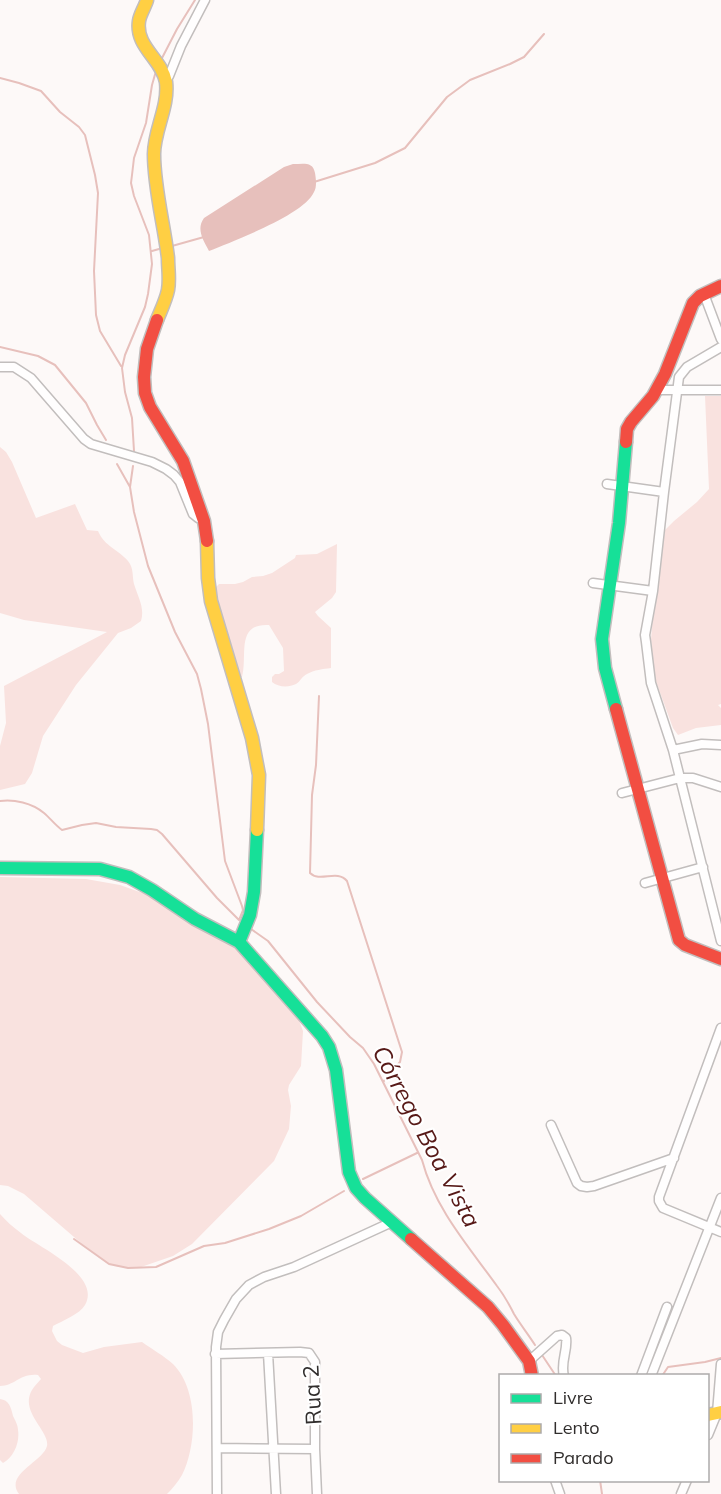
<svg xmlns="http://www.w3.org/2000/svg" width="721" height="1494" font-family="Mulish,sans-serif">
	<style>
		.green { fill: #f9e2df }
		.water { fill: #e7c0bc }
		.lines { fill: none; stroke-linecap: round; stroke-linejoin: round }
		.stream { stroke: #e7c0bc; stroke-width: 2 }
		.street-casing { stroke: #c2bebd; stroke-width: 11 }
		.fast-casing { stroke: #c2bebd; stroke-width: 15 }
		.slow-casing { stroke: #c2bebd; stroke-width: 15 }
		.jam-casing { stroke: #c2bebd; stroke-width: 15 }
		.street { stroke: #fffefe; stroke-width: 8 }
		.fast { stroke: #16e098; stroke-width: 12 }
		.slow { stroke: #ffcf43; stroke-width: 12 }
		.jam { stroke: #f24e42; stroke-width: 12 }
		.labels { text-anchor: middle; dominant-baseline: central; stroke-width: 4.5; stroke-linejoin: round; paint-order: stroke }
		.street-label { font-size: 22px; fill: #312e2d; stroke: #fff }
		.water-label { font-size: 24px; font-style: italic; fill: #571917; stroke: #fff }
	</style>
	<rect width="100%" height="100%" fill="#fdf9f8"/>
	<path class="green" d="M705,396H721V704L718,705L721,708V725L696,728L678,735L673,728L654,676L651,639L655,592L665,530L674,521L697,502L709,489Z
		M0,447L6,452L12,462L36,518L75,504L87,530L98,531C105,547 118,549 128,561C134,568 132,576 134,584C138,597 145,608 141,621L131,628L118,633L76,685L43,736L32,773L25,784L0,790V746L6,723L4,686L107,632L24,620L0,613Z
		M337,544L336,592L332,598L315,612L318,616L331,628V668C323,669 314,670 307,674C302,676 300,682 296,684C288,688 278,687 272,682V677L275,674H279L284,671L283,648L269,625C235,623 248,656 242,677H239L213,590L219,584H235L243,582L252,577L263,576L272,573L295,558L296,555L317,554Z
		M0,877L86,879L120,885L151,896L211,925L274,984L295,1010L303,1031L301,1066L289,1085L288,1090L291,1106L289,1129L274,1161L192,1244L173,1256L141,1267H119L109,1264L81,1243L24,1194L8,1186L0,1185Z
		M0,1214C6,1221 13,1227 21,1233C38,1247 102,1275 85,1305C80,1314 62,1321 53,1326L52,1331L57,1341L62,1345L83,1353L104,1347L142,1342C152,1349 164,1356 173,1364C199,1390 197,1445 182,1475C178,1482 172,1489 167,1494H19C4,1474 43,1462 47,1446C50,1431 19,1412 32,1390C34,1386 38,1383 41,1379L38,1375C20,1373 15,1386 0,1386Z
		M0,1399C9,1400 11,1407 13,1416C15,1420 18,1425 18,1430C20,1442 14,1457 3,1463L0,1460Z"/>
	<path class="water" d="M293,164C303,164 313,161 315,173C316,179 317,187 314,192C304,215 233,241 209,251C203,240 196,229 204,218L284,167Z"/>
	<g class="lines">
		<path class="stream" d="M161,60L177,29L195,0
			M0,78L19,83L41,91L60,112L79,127L85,135L95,175L98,193L94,271L96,315L100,331L121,366
			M314,182L375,163L405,148L447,97L470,80L510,64L524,57L544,34
			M172,246L204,237
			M152,251L159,249
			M0,347L38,356L55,365L86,403L97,425L106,440
			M134,451L132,418L125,392L122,368L125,355L145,307L148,294L152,264L149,235L134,196L131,183L132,175L134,158L146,123L152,85L156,71
			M117,464L130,487
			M319,696L316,765L312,795L310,873C320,883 337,869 347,881L402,1052L400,1062L383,1082
			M0,801C14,799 32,803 44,813C50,818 55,825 62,830L82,825L96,823L116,827L151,829L157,830L162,834L217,898L239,920L243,910L242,906L225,861L208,724L201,689L197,674L175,632L148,566L134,512L130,487L133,466
			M251,929L268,941L317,1002L350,1037L363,1048L374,1064L422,1160C435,1209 469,1247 497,1286C504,1295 509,1304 514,1314C520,1324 528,1334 535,1345
			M363,1179L417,1153
			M74,1239L109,1264L128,1268L156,1267L204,1246L225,1243L269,1229L301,1216L344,1191
			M542,1355L556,1376
			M662,1376L668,1367L705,1362L721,1358
			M600,1480L602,1494"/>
		<defs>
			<path id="street" d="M165,81L169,76L181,46L205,0
				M704,294L721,339
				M721,347L687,367L679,377L664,492L653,591L645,635L646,642L651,683L673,750L721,941
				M0,367H14L31,378L84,439L91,444L152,462L166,469L174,475L180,482L193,514L198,518L203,519
				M656,390H721
				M607,484L664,492
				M593,583L653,591
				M673,750L702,744L721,745
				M622,793L680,778H693L721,787
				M645,883L703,867
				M721,1028L659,1197V1201L663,1208L721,1232
				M551,1125L577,1183L581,1186L587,1187L594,1186L674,1158
				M268,1353L276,1494
				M215,1354L300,1352L309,1353L315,1362V1449L317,1494
				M529,1361L557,1336L562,1335L566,1338C568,1351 560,1362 564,1376
				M641,1376L667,1307
				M651,1376L721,1198
				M708,1435L717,1413L721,1364
				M217,1448L315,1449
				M555,1480L560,1494
				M217,1494L216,1347L218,1332L224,1320L236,1299L249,1285L264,1277L294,1267L392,1222
				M681,1494L687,1480"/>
			<path id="fast" d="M616,709L605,668L602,639L619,523L626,442
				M0,868L100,869L129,877L152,890L195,919L239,942L322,1036L329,1047L336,1070L349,1172L356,1188L365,1198L411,1239
				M239,942L250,915L254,892L257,830"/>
			<path id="slow" d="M147,0C145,7 140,14 139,21C135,47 162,59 166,82C169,107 154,130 154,154C154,188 164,224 168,258C168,269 170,279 168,290C166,300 161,310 157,320
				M207,541L208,578L211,601L252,738L259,775L257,830
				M708,1415L721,1412"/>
			<path id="jam" d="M157,320L147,349L144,377L145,393L150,407L183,461L204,521L207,541
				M626,442L627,429L631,422L653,396L665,374L693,303L700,296L721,286
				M616,709L679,940L685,945L721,959
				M411,1239L488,1307L503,1325L529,1361L532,1376"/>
		</defs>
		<use href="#street" class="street-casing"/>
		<use href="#fast" class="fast-casing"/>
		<use href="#slow" class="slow-casing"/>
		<use href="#jam" class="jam-casing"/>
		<use href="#street" class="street"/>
		<use href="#fast" class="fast"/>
		<use href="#slow" class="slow"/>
		<use href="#jam" class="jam"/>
	</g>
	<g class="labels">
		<g class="street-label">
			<text transform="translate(312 1395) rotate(-93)">Rua 2</text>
		</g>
		<g class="water-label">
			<text transform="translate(427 1136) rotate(62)">Córrego Boa Vista</text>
		</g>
	</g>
	<rect x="499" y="1374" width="210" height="108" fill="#ffffff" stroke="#adabab" stroke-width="1.5"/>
	<rect x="511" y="1394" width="30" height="9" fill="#16e098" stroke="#adabab" stroke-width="1.5"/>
	<text x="553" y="1404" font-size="18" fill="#312e2d">Livre</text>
	<rect x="511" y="1424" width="30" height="9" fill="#ffcf43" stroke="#adabab" stroke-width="1.5"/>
	<text x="553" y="1434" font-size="18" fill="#312e2d">Lento</text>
	<rect x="511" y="1454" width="30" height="9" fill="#f24e42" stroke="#adabab" stroke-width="1.5"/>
	<text x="553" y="1464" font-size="18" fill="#312e2d">Parado</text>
</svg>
